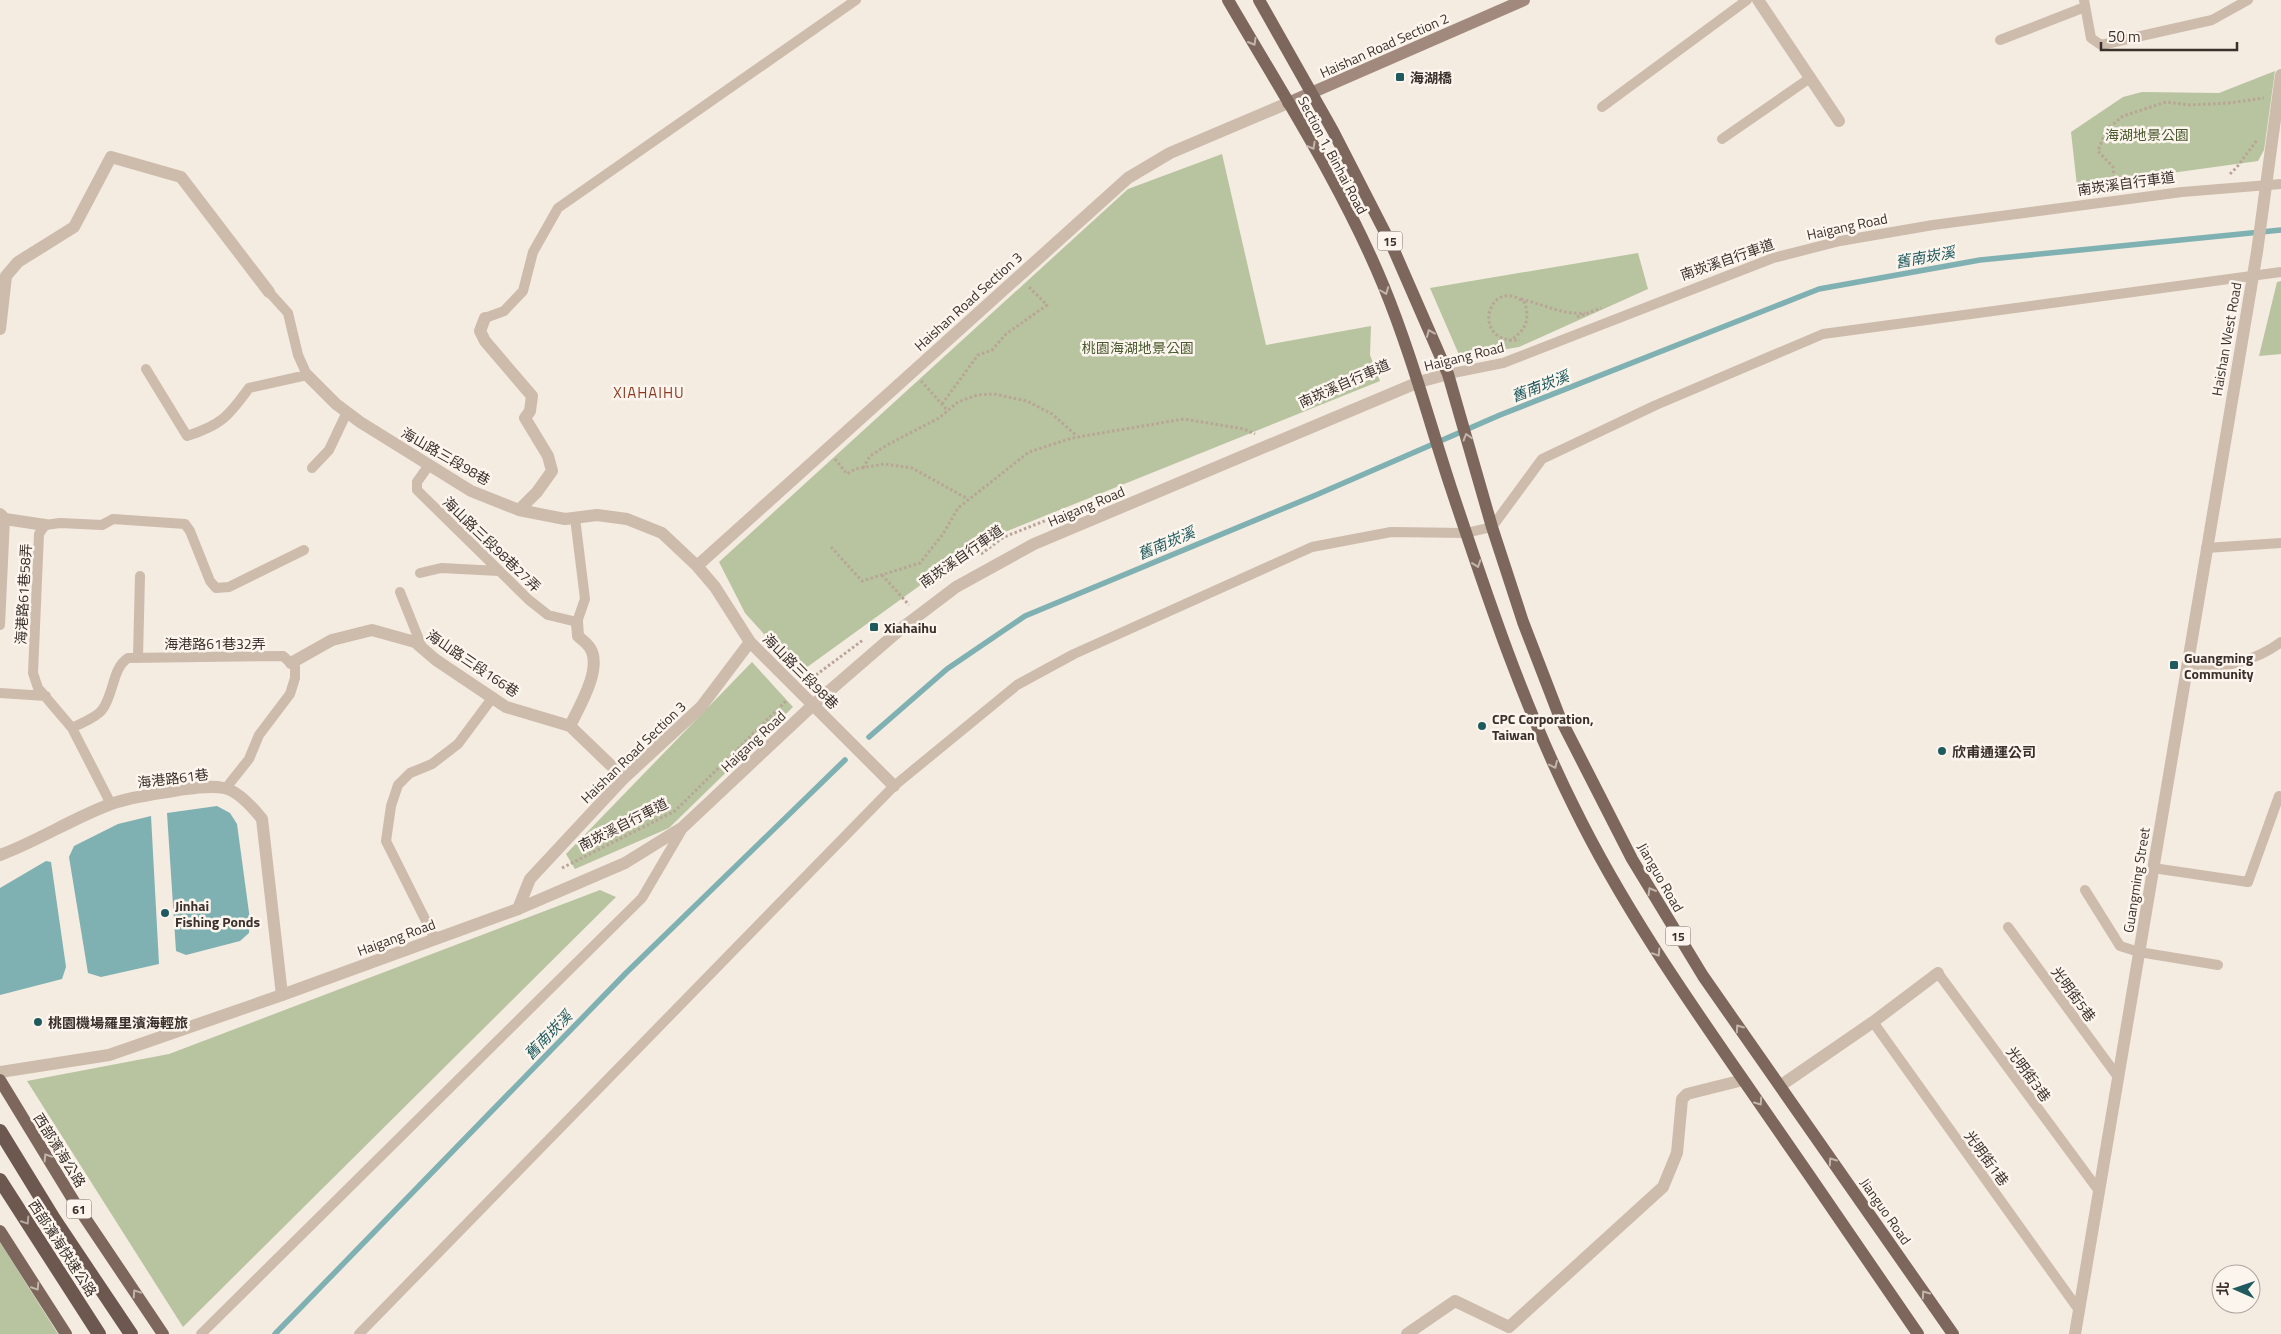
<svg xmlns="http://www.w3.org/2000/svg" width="2281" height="1334" font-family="'Titillium Web','Noto Sans TC',sans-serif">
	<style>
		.green { fill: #b8c4a0 }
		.water { fill: #7fb0b2 }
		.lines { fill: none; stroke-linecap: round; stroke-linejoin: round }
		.stream { stroke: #7fb0b2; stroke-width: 5.5 }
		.path { stroke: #b9a596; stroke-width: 3; stroke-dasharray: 2.5 2.5; stroke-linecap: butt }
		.service { stroke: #cdbbac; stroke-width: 10 }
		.minor { stroke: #cdbbac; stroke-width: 12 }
		.tertiary { stroke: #cdbbac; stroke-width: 12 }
		.secondary { stroke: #a18a7d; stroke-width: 12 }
		.primary { stroke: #7d675c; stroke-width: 12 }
		.trunk { stroke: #6c584f; stroke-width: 14 }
		.oneway { stroke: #c2b5ac }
		.oneway2 { stroke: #b4a69e }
		.poi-dot { fill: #1f5a5e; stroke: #fbf5ee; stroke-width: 2 }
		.labels { text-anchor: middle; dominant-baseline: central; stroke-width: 5; stroke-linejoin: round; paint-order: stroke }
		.shield { fill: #fbf5ee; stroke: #756b66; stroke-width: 1 }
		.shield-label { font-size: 12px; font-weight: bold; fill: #3b302b }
		.street-label { font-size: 14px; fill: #3b302b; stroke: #fbf5ee }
		.poi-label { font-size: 14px; font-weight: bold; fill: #3b302b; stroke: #fbf5ee; text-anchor: start }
		.park-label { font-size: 14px; fill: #4a5a2e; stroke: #fbf5ee }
		.water-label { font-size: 15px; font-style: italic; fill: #1f5a5e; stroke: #fbf5ee }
		.neighbourhood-label { font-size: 15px; letter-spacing: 1px; fill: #8c3b22; stroke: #fbf5ee }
	</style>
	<rect width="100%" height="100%" fill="#f4ebe1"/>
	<path class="green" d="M2275,71L2264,150L2258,161L2077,186L2071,132L2123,97L2142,92L2219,93Z
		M1222,154L1266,345L1371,326L1370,355L1380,381L980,542L799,673L745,613L719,562L1128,189Z
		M1638,253L1648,289L1519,347L1460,357L1430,288Z
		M2281,281V354L2259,356L2277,282Z
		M752,662L793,707L669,828L575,869L566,854Z
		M600,890L616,897L183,1327L27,1081L169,1054Z
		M0,1242L58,1334H0Z"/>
	<path class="water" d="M217,806L230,813L237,824L250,920L249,933L240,941L186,955L176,951L167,813Z
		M151,816L159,964L101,977L88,973L69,857L74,846L118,824Z
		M46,861L51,862L66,967L62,979L0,995V888Z"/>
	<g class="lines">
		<path class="stream" d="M869,737L947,669L1025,616L1316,495L1500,415L1819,289L1980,260L2281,230
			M275,1334L626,973L845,760"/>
		<path class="path" d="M2230,174L2237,167L2257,140
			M2115,188L2113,167L2098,151L2106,130L2123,116L2166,102L2190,105L2229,103L2264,98
			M1807,233L1825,229
			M1521,299C1543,304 1562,315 1585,313
			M1577,317L1601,308
			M1509,341C1525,331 1530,322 1525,303C1489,273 1468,345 1520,340
			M921,381L948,411
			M942,404L978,355L992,350L1006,334L1047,305L1029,287
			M835,459L847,474L855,469L884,464L912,468L968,499
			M863,468L870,456L887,445L939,418L958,402L977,395L994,394L1027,401L1052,414L1077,436
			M831,547L862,581L920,563L943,534L958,508L1029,452L1072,438L1184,419L1244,429L1255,434
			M981,554L1004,537L1072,510
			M882,575L909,605
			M808,681L863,640
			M562,868L675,811L787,700"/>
		<path class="service" d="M2084,0L2091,38L2101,45L2212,20L2248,0
			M2000,40L2085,7
			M1602,107L1747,0
			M1722,139L1810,78
			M485,318L504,311L523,291L533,252L558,208L856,0
			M146,369L187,436C221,425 228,417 249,388L307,375L298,355L288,313L269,292
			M1448,374L1503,363L1773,258L1840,241L1933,225L2182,192L2281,184
			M429,465L417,482V490L529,600L548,615L577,622L585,599L575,518
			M312,468L329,450L347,412
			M2206,548L2281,543
			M420,573L441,568L499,571
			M400,592L422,647
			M0,625L5,519
			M138,657L140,576
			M2186,668C2220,669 2254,662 2281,642
			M0,693L46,696
			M72,728C81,723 96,718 102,710C114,695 112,668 128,658L283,656L295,667V678L290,694L259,735L249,759L226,788
			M111,804L72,728L38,688L33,673L39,534L45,525L60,523L102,525L113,519L185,524L190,531L210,581L216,588L229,587L304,550
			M2153,868L2248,882L2279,796
			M2085,890L2120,946L2139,952L2218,965
			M2008,927L2118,1077
			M435,939L386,841L391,806L398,785L410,773L432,764L458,744L493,697
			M1938,973L2099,1191
			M1873,1022L2079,1310
			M201,1334L642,898L683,828
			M359,1334L894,786L1017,685L1074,654L1312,547L1391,532L1466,533L1492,527L1542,459L1656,405L1823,334L2281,272"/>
		<path class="minor" d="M1758,0L1839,121
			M485,318L480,331L485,341L532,396L530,411L525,418L548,456L552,471L537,492L519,510
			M0,329L6,276L18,262L74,227L111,157L181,177L269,292
			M307,375L336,404L360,422L471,491L519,510L565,519L597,515L627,519L662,533L697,566L715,587L750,642L894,786
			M0,514L5,519L45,525
			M697,566L1128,178L1170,153L1288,103
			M291,663L332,640L372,630L415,642L436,660L506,707L570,726L624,778
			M570,726C579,707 603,668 590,648C587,643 582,640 578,636L577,622
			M0,855C38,841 73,818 111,804C133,796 156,794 179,790C193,788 210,785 224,788C238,791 254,809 262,819L282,995
			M518,909L530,879L624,778L701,707L750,642
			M1780,1086L1873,1022L1938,973
			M1407,1334L1455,1301L1509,1327L1663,1187L1677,1153L1682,1099L1687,1094L1743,1080
			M2075,1334L2257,252L2281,75"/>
		<path class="tertiary" d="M0,1072L109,1055L282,995L518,909L625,863L683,827L813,705L902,628L956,587L1034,544L1419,382L1448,374"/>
		<path class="secondary" d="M1288,103L1524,0"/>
		<path class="primary" d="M1228,0C1282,93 1343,187 1384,287C1411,353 1429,421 1451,488C1487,596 1523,705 1574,807C1621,903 1681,990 1742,1078C1801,1163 1860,1249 1918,1334
			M1259,0L1333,131L1393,248L1448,374L1492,527L1523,622L1560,718L1632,859L1703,976L1953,1334
			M0,1080L75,1203L163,1334
			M0,1231L66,1334"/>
		<path class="trunk" d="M0,1131L54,1219L131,1334
			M0,1180L99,1334"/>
	</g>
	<defs><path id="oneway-chevron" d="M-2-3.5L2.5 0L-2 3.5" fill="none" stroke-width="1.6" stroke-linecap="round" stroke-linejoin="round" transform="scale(1.25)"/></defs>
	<g class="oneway">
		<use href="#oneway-chevron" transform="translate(1253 42) rotate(60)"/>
		<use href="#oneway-chevron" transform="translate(1312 146) rotate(61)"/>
		<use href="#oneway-chevron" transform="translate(1385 291) rotate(69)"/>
		<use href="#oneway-chevron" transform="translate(1430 333) rotate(-113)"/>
		<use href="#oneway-chevron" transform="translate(1467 437) rotate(-107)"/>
		<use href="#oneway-chevron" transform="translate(1477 564) rotate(71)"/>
		<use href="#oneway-chevron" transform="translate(1554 765) rotate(65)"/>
		<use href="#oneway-chevron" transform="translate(1651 891) rotate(-120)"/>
		<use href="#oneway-chevron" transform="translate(1657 953) rotate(57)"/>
		<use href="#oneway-chevron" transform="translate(1739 1028) rotate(-125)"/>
		<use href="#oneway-chevron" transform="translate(1759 1102) rotate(55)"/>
		<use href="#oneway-chevron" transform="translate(47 1157) rotate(-122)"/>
		<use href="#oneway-chevron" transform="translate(1832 1161) rotate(-125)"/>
		<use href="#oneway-chevron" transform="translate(36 1287) rotate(57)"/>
		<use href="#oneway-chevron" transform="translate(136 1293) rotate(-124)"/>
		<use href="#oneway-chevron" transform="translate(1925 1294) rotate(-125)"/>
	</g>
	<use class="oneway2" href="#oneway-chevron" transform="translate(26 1221) rotate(57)"/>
	<g class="poi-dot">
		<rect x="1395" y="72" width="10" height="10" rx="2.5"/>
		<rect x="869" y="622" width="10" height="10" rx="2.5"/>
		<rect x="2169" y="660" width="10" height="10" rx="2.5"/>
		<circle cx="1482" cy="726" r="5"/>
		<circle cx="1942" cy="751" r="5"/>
		<circle cx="165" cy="913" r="5"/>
		<circle cx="38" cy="1022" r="5"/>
	</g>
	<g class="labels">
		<g class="shield">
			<rect x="1377.5" y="231.5" width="25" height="19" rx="4"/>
			<rect x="1665.5" y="926.5" width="25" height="19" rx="4"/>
			<rect x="66.5" y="1199.5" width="25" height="19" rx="4"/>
		</g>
		<g class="shield-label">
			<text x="1390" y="241">15</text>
			<text x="1678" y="936">15</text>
			<text x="79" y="1209">61</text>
		</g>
		<g class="street-label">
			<text transform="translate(1384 45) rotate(-24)">Haishan Road Section 2</text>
			<text transform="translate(1333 155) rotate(62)">Section 1, Binhai Road</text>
			<text transform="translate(2126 183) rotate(-8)">南崁溪自行車道</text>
			<text transform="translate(1847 226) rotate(-12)">Haigang Road</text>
			<text transform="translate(1727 259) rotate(-19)">南崁溪自行車道</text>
			<text transform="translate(968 301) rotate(-42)">Haishan Road Section 3</text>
			<text transform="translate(2226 339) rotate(-80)">Haishan West Road</text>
			<text transform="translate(1464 356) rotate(-14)">Haigang Road</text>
			<text transform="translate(1344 383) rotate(-24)">南崁溪自行車道</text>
			<text transform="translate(446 456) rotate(30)">海山路三段98巷</text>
			<text transform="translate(1086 506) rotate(-23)">Haigang Road</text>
			<text transform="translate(492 544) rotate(44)">海山路三段98巷27弄</text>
			<text transform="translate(961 556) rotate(-35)">南崁溪自行車道</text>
			<text transform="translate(23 594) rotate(-87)">海港路61巷58弄</text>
			<text x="215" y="643">海港路61巷32弄</text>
			<text transform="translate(473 663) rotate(34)">海山路三段166巷</text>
			<text transform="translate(801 671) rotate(45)">海山路三段98巷</text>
			<text transform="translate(753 741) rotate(-43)">Haigang Road</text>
			<text transform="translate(633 752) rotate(-44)">Haishan Road Section 3</text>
			<text transform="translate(173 778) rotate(-7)">海港路61巷</text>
			<text transform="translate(623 824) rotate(-27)">南崁溪自行車道</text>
			<text transform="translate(1661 877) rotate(60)">Jianguo Road</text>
			<text transform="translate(2136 880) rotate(-81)">Guangming Street</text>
			<text transform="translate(396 937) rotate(-20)">Haigang Road</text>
			<text transform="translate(2074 994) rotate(54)">光明街5巷</text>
			<text transform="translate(2029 1074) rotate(54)">光明街3巷</text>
			<text transform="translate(60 1150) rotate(58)">西部濱海公路</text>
			<text transform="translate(1987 1158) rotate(54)">光明街1巷</text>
			<text transform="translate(1886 1211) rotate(55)">Jianguo Road</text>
			<text transform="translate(63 1248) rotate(57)">西部濱海快速公路</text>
		</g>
		<g class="poi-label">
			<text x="1410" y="77">海湖橋</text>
			<text x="884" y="627">Xiahaihu</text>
			<text x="2184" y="657">Guangming<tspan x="2184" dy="16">Community</tspan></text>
			<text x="1492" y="718">CPC Corporation,<tspan x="1492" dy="16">Taiwan</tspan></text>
			<text x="1952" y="751">欣甫通運公司</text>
			<text x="175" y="905">Jinhai<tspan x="175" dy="16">Fishing Ponds</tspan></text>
			<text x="48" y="1022">桃園機場羅里濱海輕旅</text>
		</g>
		<g class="park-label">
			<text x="2147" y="134">海湖地景公園</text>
			<text x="1138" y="347">桃園海湖地景公園</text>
		</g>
		<g class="water-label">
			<text transform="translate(1925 257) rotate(-10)">舊南崁溪</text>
			<text transform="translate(1540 386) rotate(-21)">舊南崁溪</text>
			<text transform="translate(1166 543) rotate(-23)">舊南崁溪</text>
			<text transform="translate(548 1035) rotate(-46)">舊南崁溪</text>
		</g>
		<g class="neighbourhood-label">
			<text x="649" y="392">XIAHAIHU</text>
		</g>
	</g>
	<g transform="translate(2236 1289) rotate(272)"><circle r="24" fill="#fbf5ee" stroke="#aea6a0"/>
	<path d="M0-4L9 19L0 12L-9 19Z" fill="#1f5a5e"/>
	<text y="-8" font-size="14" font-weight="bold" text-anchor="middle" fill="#3b302b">北</text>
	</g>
	<path d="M2101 42v8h136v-8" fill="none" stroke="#3b302b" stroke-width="2.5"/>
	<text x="2108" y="42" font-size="15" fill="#3b302b" stroke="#fbf5ee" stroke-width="4" paint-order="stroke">50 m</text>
</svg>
